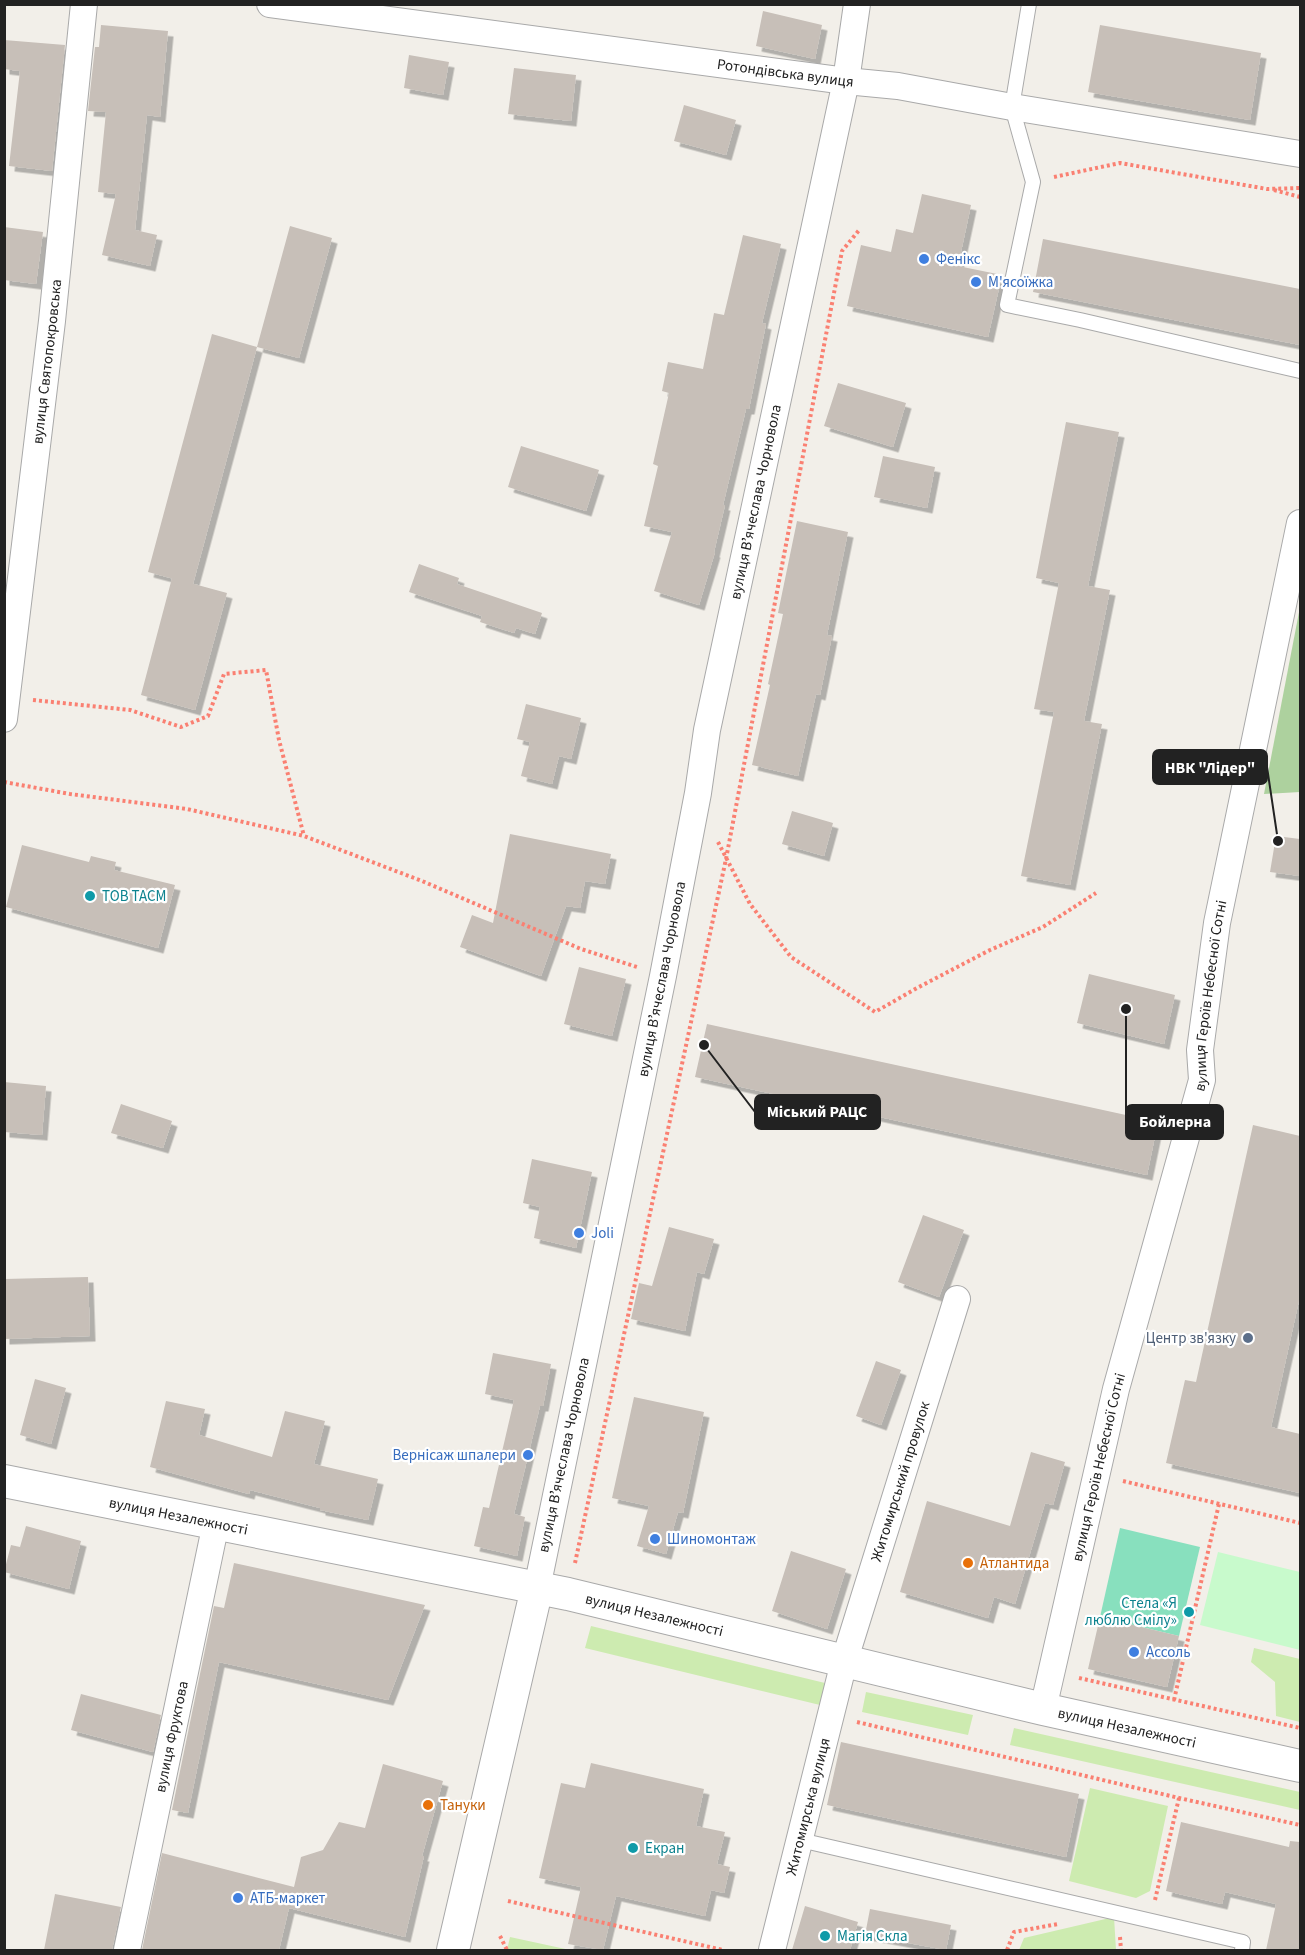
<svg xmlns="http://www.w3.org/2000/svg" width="1305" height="1955" font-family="'Source Sans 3',sans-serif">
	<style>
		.grass { fill: #cdebb0 }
		.forest { fill: #add19e }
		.park { fill: #c8facc }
		.pitch { fill: #88e0be }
		.building { fill: #c7bfb8; filter: url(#shadow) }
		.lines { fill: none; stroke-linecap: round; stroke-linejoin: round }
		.service-casing { stroke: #a9a9a9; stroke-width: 16 }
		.minor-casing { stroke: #a9a9a9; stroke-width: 28 }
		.tertiary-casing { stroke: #a9a9a9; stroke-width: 34 }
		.path { stroke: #fa8072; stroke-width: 4; stroke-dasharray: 3 3; stroke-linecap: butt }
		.service { stroke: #fff; stroke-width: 14 }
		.minor { stroke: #fff; stroke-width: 26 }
		.tertiary { stroke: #fff; stroke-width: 32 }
		.shop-dot { fill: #3f7fe0; stroke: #fff; stroke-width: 2 }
		.culture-dot { fill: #0f9aa8; stroke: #fff; stroke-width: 2 }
		.service-dot { fill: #5c6f8a; stroke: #fff; stroke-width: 2 }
		.food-dot { fill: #e8710a; stroke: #fff; stroke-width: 2 }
		.labels { text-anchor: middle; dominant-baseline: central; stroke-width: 4.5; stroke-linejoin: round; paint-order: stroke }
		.street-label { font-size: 15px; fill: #222; stroke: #fff }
		.shop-label { font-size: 15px; fill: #366cbe; stroke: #fff; text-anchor: start }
		.culture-label { font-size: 15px; fill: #0d838f; stroke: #fff; text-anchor: start }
		.service-label { font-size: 15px; fill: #4e5e75; stroke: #fff; text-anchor: end }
		.food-label { font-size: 15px; fill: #c56008; stroke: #fff; text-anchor: start }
		.leader { fill: none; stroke: #222; stroke-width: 2 }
		.callout-dot { fill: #222; stroke: #fff; stroke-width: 2 }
		.callout { fill: #222; stroke: #222; stroke-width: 2 }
		.callout-label { font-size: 16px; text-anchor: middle; font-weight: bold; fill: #fff }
	</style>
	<defs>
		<filter id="shadow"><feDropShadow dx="5.5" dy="5.5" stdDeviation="0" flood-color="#0004"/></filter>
	</defs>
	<rect width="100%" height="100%" fill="#f2efe9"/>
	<path class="grass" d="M591,1626L825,1683L820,1705L585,1648Z
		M1254,1648L1300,1659V1722L1276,1716L1275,1682L1251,1662Z
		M866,1692L973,1715L968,1735L862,1712Z
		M1014,1728L1300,1792V1810L1010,1745Z
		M1090,1788L1168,1806L1150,1891L1136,1898L1069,1881Z
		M1114,1917L1116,1950H1019L1024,1938Z
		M510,1937L570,1950H507Z"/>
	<path class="forest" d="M1300,607V792L1264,794Z"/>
	<path class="park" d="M1218,1552L1300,1572V1650L1200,1625Z"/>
	<path class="pitch" d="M1120,1528L1200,1547L1179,1636L1100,1617Z"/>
	<path class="building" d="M763,11L822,25L815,59L756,46Z
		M101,25L168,31L160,117L147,115L135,230L157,235L150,266L102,255L116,194L98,192L106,112L88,111L95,47H99Z
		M1100,25L1261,53L1250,120L1088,92Z
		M4,40L65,45L52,171L9,166L20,71L4,69Z
		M409,55L449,62L443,95L404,88Z
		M514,68L576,75L571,121L508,114Z
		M684,105L736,120L726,155L674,141Z
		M922,194L971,205L958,266L1002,275L988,337L847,306L861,245L891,252L896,229L913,233Z
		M290,226L332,238L299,358L257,347Z
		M4,227L43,232L36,284L4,280Z
		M743,235L781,244L762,323L766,324L749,409H746L723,505H725L714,552H715L699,605L654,591L672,532L644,526L658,466L653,464L669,393L662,391L668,362L703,369L714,313L724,315Z
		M1043,239L1300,289V345L1033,292Z
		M212,334L257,347L193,584L148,572Z
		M838,383L906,403L893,447L824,426Z
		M1066,422L1119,432L1088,586L1110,590L1084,721L1102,724L1070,885L1021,876L1054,712L1034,709L1059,583L1036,578Z
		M521,446L599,470L586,511L508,487Z
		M883,456L935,467L927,508L874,497Z
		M797,521L848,532L827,635L832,636L820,695L816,694L798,776L752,765L770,685L768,684L783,614L778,613Z
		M419,564L459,578L457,584L542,613L535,634L516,628L514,633L480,622L482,616L409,592Z
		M172,578L227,593L195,710L141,695Z
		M526,704L581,718L571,759L559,756L552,784L521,776L530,742L517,739Z
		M792,811L833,823L824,856L782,844Z
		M510,834L611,854L605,884L585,881L580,908L566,906L541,976L460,947L472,915L493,923Z
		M1276,836L1300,839V876L1270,872Z
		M22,845L89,862L91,856L116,862L114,870L175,885L158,948L6,907Z
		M579,967L626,979L612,1036L564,1024Z
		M1089,974L1175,995L1164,1044L1077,1023Z
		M707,1024L1158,1122L1147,1175L695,1077Z
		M4,1082L46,1086L42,1135L4,1132Z
		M121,1104L172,1121L163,1148L111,1133Z
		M1253,1125L1300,1136V1296L1271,1427L1300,1434V1493L1166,1463L1185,1380L1196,1382Z
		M532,1159L592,1172L576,1248L534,1238L540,1207L523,1203Z
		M923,1215L964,1230L939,1297L898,1282Z
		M669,1227L714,1239L704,1274L697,1272L685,1331L631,1319L639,1283L652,1286Z
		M88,1277L90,1336L4,1339V1279Z
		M493,1353L551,1364L543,1406H540L514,1514L525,1517L517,1556L474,1546L483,1507L489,1508L514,1400L485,1394Z
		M876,1361L901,1370L881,1425L856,1416Z
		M35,1379L66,1388L51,1444L20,1435Z
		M634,1397L704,1412L683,1513L678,1512L666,1554L637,1546L649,1506L612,1498Z
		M166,1401L205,1409L199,1435L272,1457L285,1411L325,1421L314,1464L378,1479L368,1520L320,1510V1508L250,1490L249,1494L150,1467Z
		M1031,1452L1065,1462L1053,1505L1045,1503L1015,1604L994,1597L988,1618L900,1592L927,1501L1010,1526Z
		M26,1526L81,1541L69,1589L4,1572L11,1545L20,1547Z
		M791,1551L846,1569L827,1629L772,1611Z
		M234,1563L425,1605L388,1700L219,1662L188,1813L172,1810L214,1606L224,1608Z
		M1100,1617L1179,1636L1167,1687L1088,1669Z
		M81,1694L161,1715L153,1752L71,1730Z
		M841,1742L1079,1794L1066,1857L827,1805Z
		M591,1763L704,1789L696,1826L725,1832L717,1864L730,1867L724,1893L711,1890L705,1916L616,1896L603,1950L568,1944L581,1887L539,1878L561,1783L585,1788Z
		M383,1764L443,1781L422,1856H424L405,1937L289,1908L279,1950H142L162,1853L294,1887L301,1857L323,1850L339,1822L365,1828Z
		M1181,1822L1289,1847L1290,1841L1300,1842V1950H1266L1276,1904L1225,1892L1222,1904L1166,1891Z
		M55,1894L121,1907L112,1950H44Z
		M805,1906L858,1922L850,1950H792Z
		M870,1909L951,1925L946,1950L865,1935Z"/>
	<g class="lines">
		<defs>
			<path id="service" d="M1029,4L1012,107L1033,182L1007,305L1080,320L1300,371
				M800,1840L1243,1942L1242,1950"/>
			<g id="minor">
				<path id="s1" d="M270,4L846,81L898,86L1012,107L1300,154"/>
				<path id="s2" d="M4,719L52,321L84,4"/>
				<path d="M537,1588L663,976L698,793L707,730L846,81L857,4"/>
				<path id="s3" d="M1043,1709L1116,1389L1202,1080L1200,1050L1217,923L1300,523"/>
				<path id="s4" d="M127,1950L216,1523"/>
				<path id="s5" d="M772,1950L844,1662L957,1299"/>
			</g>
			<g id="tertiary">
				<path id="s6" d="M4,1481L568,1594L1043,1709L1300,1766"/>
				<path d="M453,1950L537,1588"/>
			</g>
		</defs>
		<use href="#service" class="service-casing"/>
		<use href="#minor" class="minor-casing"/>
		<use href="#tertiary" class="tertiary-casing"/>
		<path class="path" d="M1054,177L1120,163L1267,189L1300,188
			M1274,190L1300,197
			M33,700L130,710L181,727L208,716L224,674L266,670L279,740L304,836
			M4,782L70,794L187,809L304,836L422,881L581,949L637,967
			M718,842L750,904L791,957L875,1012L917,988L990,950L1043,927L1096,893
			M1123,1481L1300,1523
			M575,1563L726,859L842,251L860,229
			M1079,1678L1300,1728
			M1174,1700L1219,1504
			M857,1722L1179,1798L1300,1825
			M1155,1900L1179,1798
			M508,1901L723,1950
			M500,1936L507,1950
			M1120,1937L1121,1950
			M1007,1950L1014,1932L1058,1924"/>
		<use href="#service" class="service"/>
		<use href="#minor" class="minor"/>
		<use href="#tertiary" class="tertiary"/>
	</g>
	<g class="shop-dot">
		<circle cx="924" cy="259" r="6"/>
		<circle cx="976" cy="282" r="6"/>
		<circle cx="579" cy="1233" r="6"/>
		<circle cx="528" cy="1455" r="6"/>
		<circle cx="655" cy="1539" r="6"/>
		<circle cx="1134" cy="1652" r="6"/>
		<circle cx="238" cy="1898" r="6"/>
	</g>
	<g class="culture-dot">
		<circle cx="90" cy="896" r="6"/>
		<circle cx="1189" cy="1612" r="6"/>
		<circle cx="633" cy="1848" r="6"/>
		<circle cx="825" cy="1936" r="6"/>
	</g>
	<circle class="service-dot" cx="1248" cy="1338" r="6"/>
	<g class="food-dot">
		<circle cx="968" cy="1563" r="6"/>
		<circle cx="428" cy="1805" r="6"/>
	</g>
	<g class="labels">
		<g class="street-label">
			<text stroke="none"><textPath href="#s1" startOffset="520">Ротондівська вулиця</textPath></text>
			<text stroke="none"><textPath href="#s2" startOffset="360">вулиця Святопокровська</textPath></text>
			<text transform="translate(756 502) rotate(-78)">вулиця Вʼячеслава Чорновола</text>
			<text transform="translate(662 979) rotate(-79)">вулиця Вʼячеслава Чорновола</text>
			<text stroke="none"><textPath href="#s3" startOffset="734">вулиця Героїв Небесної Сотні</textPath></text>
			<text transform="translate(564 1455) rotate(-78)">вулиця Вʼячеслава Чорновола</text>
			<text stroke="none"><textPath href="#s3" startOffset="248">вулиця Героїв Небесної Сотні</textPath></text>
			<text stroke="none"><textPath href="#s5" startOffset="486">Житомирський провулок</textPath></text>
			<text stroke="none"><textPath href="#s6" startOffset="178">вулиця Незалежності</textPath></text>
			<text stroke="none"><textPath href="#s6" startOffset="664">вулиця Незалежності</textPath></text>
			<text stroke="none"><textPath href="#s6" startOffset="1150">вулиця Незалежності</textPath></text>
			<text stroke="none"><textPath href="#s4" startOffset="218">вулиця Фруктова</textPath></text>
			<text stroke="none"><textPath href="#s5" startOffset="148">Житомирська вулиця</textPath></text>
		</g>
		<g class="shop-label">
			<text x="936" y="259">Фенікс</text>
			<text x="988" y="282">М'ясоїжка</text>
			<text x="591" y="1233">Joli</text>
			<text x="516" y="1455" text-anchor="end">Вернiсаж шпалери</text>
			<text x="667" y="1539">Шиномонтаж</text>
			<text x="1146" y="1652">Ассоль</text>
			<text x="250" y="1898">АТБ-маркет</text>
		</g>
		<g class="culture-label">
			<text x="102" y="896">ТОВ ТАСМ</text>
			<text x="1177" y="1603" text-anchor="end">Стела «Я<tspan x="1177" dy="17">люблю Смілу»</tspan></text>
			<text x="645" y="1848">Екран</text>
			<text x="837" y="1936">Магія Скла</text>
		</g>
		<g class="service-label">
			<text x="1236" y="1338">Центр зв'язку</text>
		</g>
		<g class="food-label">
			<text x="980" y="1563">Атлантида</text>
			<text x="440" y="1805">Тануки</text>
		</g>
	</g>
	<path class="leader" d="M1278 841L1267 767M704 1045L755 1112M1126 1009L1126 1122"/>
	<g class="callout-dot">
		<circle cx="1278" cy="841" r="6"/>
		<circle cx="704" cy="1045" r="6"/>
		<circle cx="1126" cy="1009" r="6"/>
	</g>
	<g class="callout">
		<rect x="1153" y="750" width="114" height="34" rx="6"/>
		<rect x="755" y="1095" width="125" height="34" rx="6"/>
		<rect x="1126" y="1105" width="97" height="34" rx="6"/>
	</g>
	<g class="callout-label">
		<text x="1210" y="773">НВК "Лідер"</text>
		<text x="817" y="1117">Міський РАЦС</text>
		<text x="1175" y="1127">Бойлерна</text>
	</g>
	<rect width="1305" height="1955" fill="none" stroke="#222222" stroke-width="12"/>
</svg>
